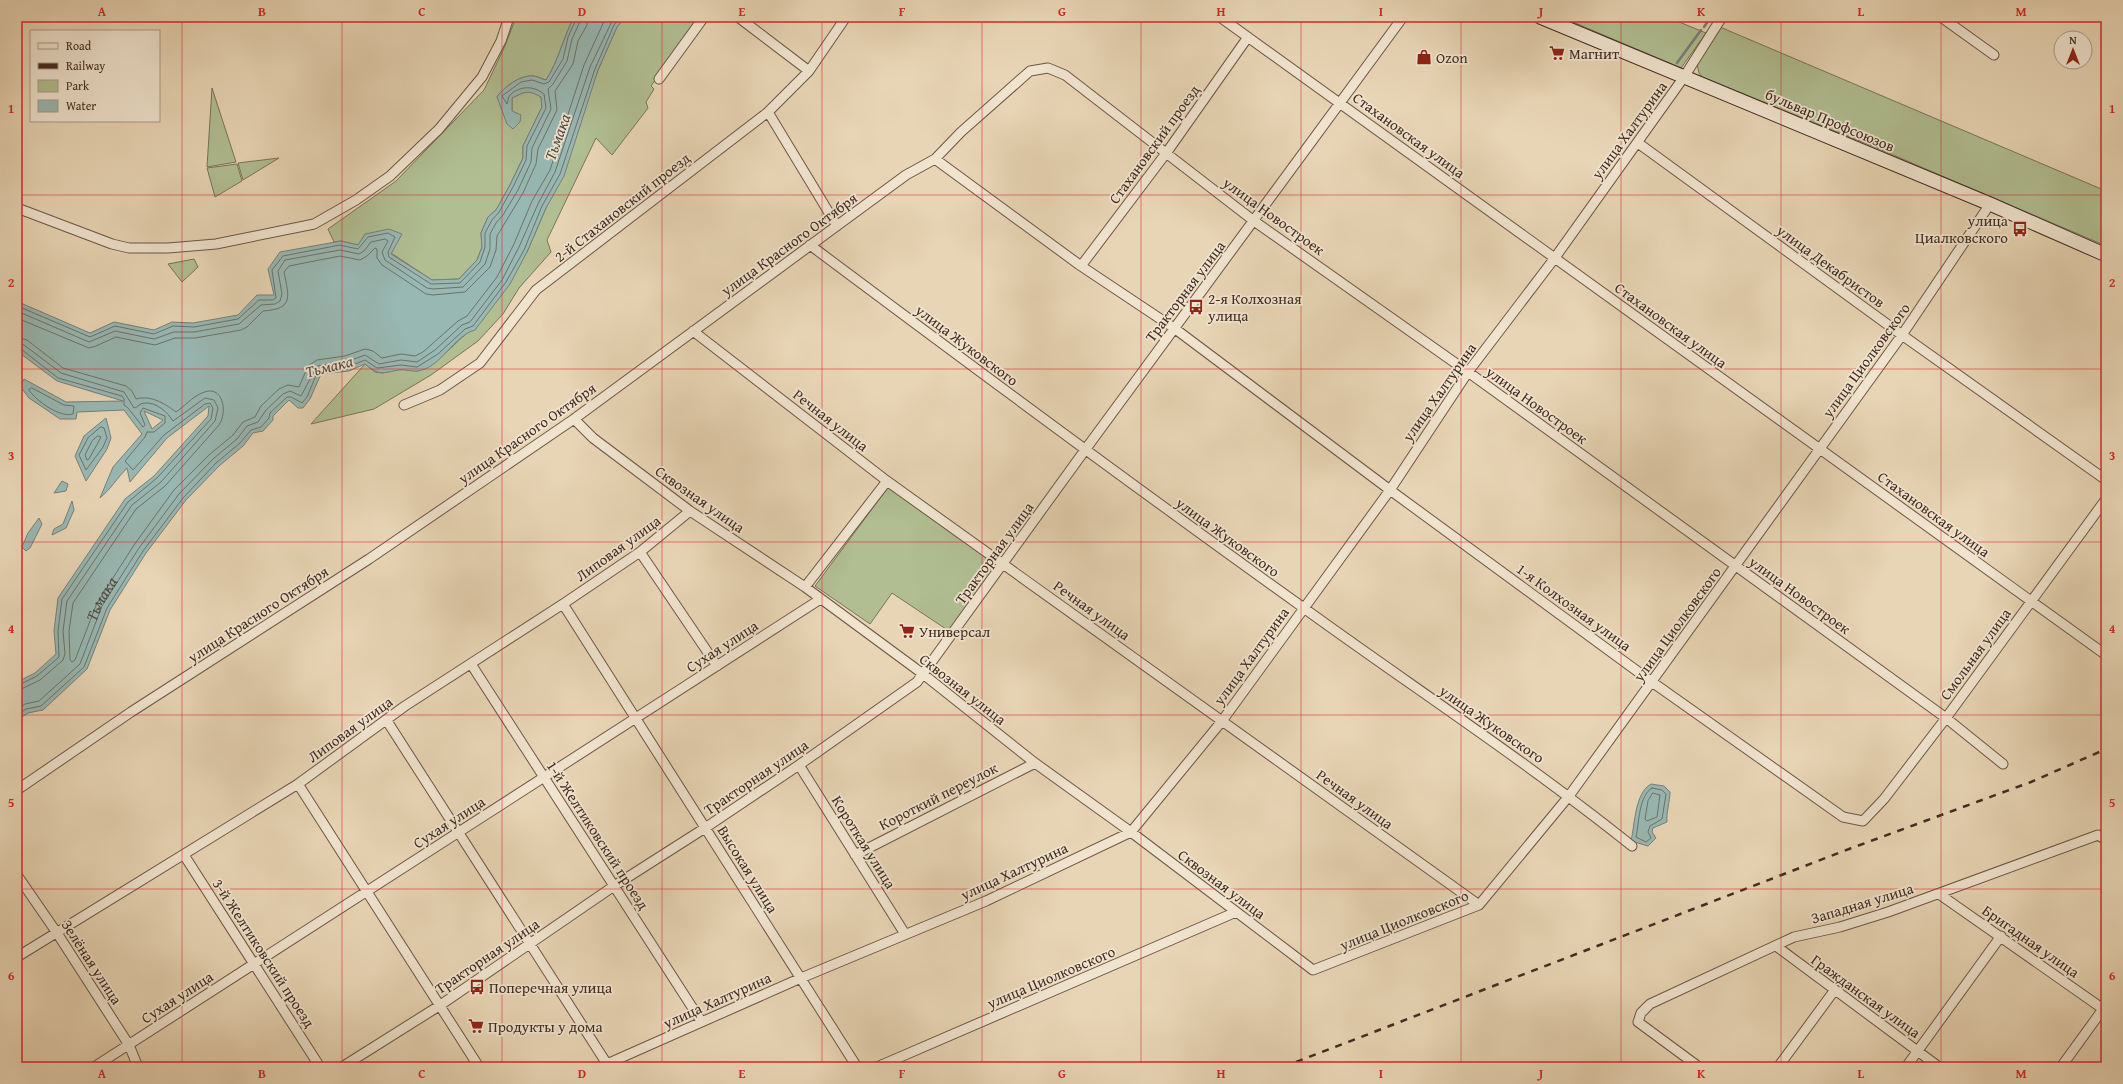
<svg xmlns="http://www.w3.org/2000/svg" width="2123" height="1084" font-family="'Gentium Book Plus',serif">
	<style>
		.green { fill: #b0be92; stroke: #79745a }
		.water { fill: #98b8b3; stroke: #768079; fill-rule: evenodd }
		.lines { fill: none; stroke-linecap: round; stroke-linejoin: round }
		.shore { stroke: #6d726a; stroke-width: 1 }
		.stream { stroke: #768079; stroke-width: 2.5 }
		.minor-casing { stroke: #6c5646; stroke-width: 11 }
		.secondary-casing { stroke: #422b21; stroke-width: 15 }
		.minor { stroke: #f0e4cf; stroke-width: 9 }
		.secondary { stroke: #f0e4cf; stroke-width: 13 }
		.rail { stroke: #422b21; stroke-width: 2.5; stroke-dasharray: 7 7; stroke-linecap: butt }
		.grid { fill: none; stroke: #d62828; stroke-width: 1; stroke-opacity: 0.55 }
		.labels { text-anchor: middle; dominant-baseline: central; stroke-width: 3.5; stroke-linejoin: round; paint-order: stroke }
		.poi-label { font-size: 15px; fill: #422b21; stroke: #f0e4cf; text-anchor: start }
		.street-label { font-size: 15px; fill: #422b21; stroke: #f0e4cf }
		.water-label { font-size: 16px; font-style: italic; fill: #53473e; stroke: #f0e4cf }
		.neatline { fill: none; stroke: #d62828; stroke-width: 1.5 }
		.grid-label { font-size: 13px; text-anchor: middle; font-weight: bold; fill: #d62828 }
	</style>
	<rect width="100%" height="100%" fill="#e8d5b5"/>
	<filter id="stains"><feTurbulence type="fractalNoise" baseFrequency=".005" numOctaves="4"/><feColorMatrix values="0 0 0 0 .2 0 0 0 0 .09 0 0 0 0 .02 0 0 0 .5 -.17"/></filter>
	<radialGradient id="worn" r=".72"><stop offset=".6" stop-color="#630" stop-opacity="0"/><stop offset="1" stop-color="#630" stop-opacity=".3"/></radialGradient>
	<path class="green" d="M516,17H534L532,22L552,19L553,17H574C563,38 559,60 546,80C542,79 537,76 533,76C520,75 504,87 497,97L501,104L512,111V98C525,92 528,89 541,97L542,107L523,146V158L510,185L496,210L488,217L481,233L482,247L477,260L459,279L432,280L391,253L341,241L334,242L328,229L396,181L484,90L505,46Z
		M625,17H698L651,86L654,89L646,102L648,108L612,155L596,138L547,240L551,252L519,288L503,314L478,341L431,375L374,409L311,424L365,364L375,372L383,373L401,369L418,371L441,357L468,332L518,265L527,252L546,208L598,70L617,27Z
		M1561,17H1667L1706,33L1681,68Z
		M1720,27L2106,191V246L1872,146L1703,78L1699,73L1697,64Z
		M212,88L236,162L207,167Z
		M279,158L243,180L238,163Z
		M237,164L242,181L215,197L207,168Z
		M194,259L198,267L182,282L168,264Z
		M889,486L997,563L949,631L892,593L870,624L815,586Z"/>
	<path class="water" d="M534,17H553L552,19L531,22Z
		M574,17H625L617,27L598,70L564,176L546,208L527,252L510,284L475,330C453,336 442,367 418,371C412,372 405,369 399,370C381,373 380,376 365,364L349,371L321,374L310,399L303,408H298L289,400L273,416V420L263,431L253,433L243,446L219,466L186,500L146,553L110,610L87,669L43,710L28,713L17,720V682L35,673L56,654L54,631L58,598L125,499L154,476L208,416L209,406L167,438L130,482L127,468C117,478 111,489 100,498L113,467L142,434L124,410L77,412L76,419H60L29,398L20,386L24,379L66,402L123,401L57,381L17,351V298L23,304L90,333L114,322L154,330L172,322L193,323L238,315L257,295H274L268,269L280,252L341,241L358,245L365,234L389,229L402,234L391,254L432,280L459,279L477,260L482,247L481,233L488,217L496,210L510,185L523,158V146L542,107L541,97C528,89 524,92 512,98V111L521,115L520,122L513,129L507,124L497,97C504,87 520,75 533,76C537,76 542,79 546,80C559,60 563,38 574,17ZM144,411L163,420L152,429Z
		M106,418L111,438L107,449L86,481L75,456L84,436Z
		M62,481L68,484L66,491L54,493Z
		M72,501L74,510L66,528L52,535L54,529L63,524Z
		M39,518L42,524L30,548L26,551L22,547L28,533Z
		M1651,784L1664,786L1670,792C1670,802 1666,812 1667,822L1653,828L1652,832L1656,838L1648,846L1631,841C1635,823 1635,793 1651,784Z"/>
	<g class="lines">
		<g class="shore">
			<path d="M17,304L22,308L90,337L115,326L154,334L173,326L194,327L238,319L259,300H273L276,298L272,270L283,256L340,245L358,249L368,237L388,233L395,237L388,252L389,257L431,284L460,283L480,262L485,247V233L492,220L499,212L513,187L526,160L527,146L546,108L544,94C534,86 521,85 510,95C508,97 508,101 507,104L502,96L521,82L532,80L544,84L549,82L563,59L568,37L577,17"/>
			<path d="M17,311L89,342L115,331L154,339L174,332H194L239,324L261,305L275,304L280,301L282,294L278,271L285,260L340,250L359,254L364,251L371,242L385,239L388,241L382,252L385,260L427,288L433,289L463,287L485,264L490,249V234L496,223L503,215L518,190L531,162L532,148L551,109L548,89L553,84L567,61L572,39L582,17"/>
			<path d="M17,318L89,348L96,346L116,337L155,345L175,338H195L241,330L247,327L263,311C294,309 289,297 284,272L289,266L340,256L360,260L367,256L375,248L377,249V258L382,265L426,294L433,295L465,292L490,267L496,250L497,236L523,193L536,164L538,149L557,110L555,91L573,64L578,41L587,25L588,17"/>
			<path id="s1" d="M17,337L27,340L63,368L126,386L132,391L136,399C151,395 164,403 176,412C185,406 192,397 202,393C223,383 228,412 219,425L165,486L136,509L73,603L69,631L70,660L72,662L75,660L97,603L134,545L174,490L209,455L233,435L243,422L255,417L261,406L279,389L288,385L299,387L308,366L317,360L345,356L365,349L373,351L382,358L401,354L415,356L423,352L458,321L467,316L497,277L514,244L532,201L550,170L584,65L606,17"/>
			<path d="M17,343L24,345L61,373L124,392L134,408C138,407 140,403 145,403C157,402 168,413 173,421L205,398L214,400L218,408L215,421L161,482L132,505L67,601L63,631L65,654L63,660L40,680L17,691"/>
			<path d="M17,348L21,349L58,378L122,396L124,399V405L128,408L143,427L145,425L140,413L143,408L165,416V423L154,432H147L145,437L125,461L133,470L164,435L205,404L210,403L213,408L211,419L157,478L128,502L62,599L58,631L59,657L37,676L17,686"/>
			<path d="M32,388L64,405L74,406L73,414C60,418 36,401 29,390Z"/>
			<path d="M101,427L104,428L107,438L103,447L86,470L79,455L88,438Z"/>
			<path d="M98,436L101,437L89,459L87,460L85,455L92,441Z"/>
			<path d="M17,709L25,704L39,701L80,664L102,606L139,548L179,494L213,459L237,439L247,426L258,422L266,410L283,394L290,391L301,396L317,366L346,362L365,355L379,364L401,360L417,362L435,350L462,325L470,322L502,280L519,247L538,204L555,172L590,67L614,17"/>
			<path d="M17,715L26,709L41,706L84,667L107,608L143,551L183,498L216,463L240,443L251,430L261,427L269,418L270,413L287,397H291L302,403L307,397L317,373L321,370L348,367L365,360L377,368L401,365L417,367L438,354L465,329L473,326L506,282L524,250L542,206L560,174L595,69L614,25L620,17"/>
			<path d="M1652,788L1662,790L1666,794L1662,819L1650,826L1648,832L1651,838L1646,842L1636,837C1639,823 1639,795 1652,788Z"/>
			<path d="M1653,793L1660,795L1657,817L1647,821L1645,819L1648,801Z"/>
		</g>
		<path class="stream" d="M1704,27L1711,17
			M1677,63L1701,30"/>
		<defs>
			<path id="minor" d="M738,17L809,71
				M1220,17L2106,655
				M1941,17L1994,55
				M659,79L704,17
				M768,112L837,226
				M1638,143L1902,335L2106,480
				M935,159L1081,266L1174,328L1390,490L1652,682L1843,817L1863,821L1884,799L1946,718L2106,499
				M17,208L112,244L129,248H168L216,244L314,224L356,200L390,176L439,129L482,77L501,41L509,17
				M810,245C973,367 1136,488 1301,606C1411,686 1526,761 1632,846
				M1081,266L1167,152L1248,37
				M693,331L887,481L1479,905
				M404,405L440,390L480,363L536,290L768,112L809,71L846,17
				M574,419L593,438L690,511L805,587L923,674L1035,763L1131,832L1313,970L1479,905L1569,796L1902,335L1990,204
				M640,552L717,666
				M805,587L887,481
				M563,604L857,1067
				M471,664L701,1021
				M387,721L607,1064
				M799,765L905,934
				M298,784L479,1067
				M17,790L131,712L369,559L574,419L906,175L935,159L961,132L1030,71L1048,68L1065,75L1254,221L1468,372L1946,718L2003,764
				M184,855L320,1067
				M855,855L1035,763
				M17,875L57,933L129,1045L138,1067
				M1939,894L2106,1011
				M1776,946L1939,1067
				M17,957L298,784L405,706L563,604L640,552L690,511
				M94,1067L819,600
				M342,1067L439,1006L614,886L705,828L799,765L917,682L1085,450L1403,17
				M600,1067L801,978L986,901L1131,832L1222,721L1390,490L1468,372L1554,259L1684,77L1722,17
				M877,1067L1236,912
				M1699,1067L1638,1022L1641,1013L1650,1004L1794,937L1840,927L1888,912L2098,835L2106,840
				M1778,1067L1834,991
				M1906,1067L2001,936
				M2061,1067L2103,1009"/>
			<path id="secondary" d="M1540,17L1990,204L2106,255"/>
		</defs>
		<use href="#minor" class="minor-casing"/>
		<use href="#secondary" class="secondary-casing"/>
		<use href="#minor" class="minor"/>
		<use href="#secondary" class="secondary"/>
		<path class="rail" d="M1283,1067L1849,849L2031,782L2106,749"/>
	</g>
	<path class="grid" d="M182,17V1067M342,17V1067M502,17V1067M662,17V1067M822,17V1067M982,17V1067M1141,17V1067M1301,17V1067M1461,17V1067M1621,17V1067M1781,17V1067M1941,17V1067M17,195H2106M17,369H2106M17,542H2106M17,715H2106M17,889H2106"/>
	<defs>
		<symbol id="supermarket-bare" viewBox="-9 -9 18 18"><path d="M-6-5.5h2.5l.6 2H6L4.5 2H-2.5L-4.4-4H-6ZM-1.5 3.2a1.3 1.3 0 1 0 .1 0ZM3 3.2a1.3 1.3 0 1 0 .1 0Z" fill="#8f2418" stroke="#f0e4cf" stroke-width="2.5" paint-order="stroke"/></symbol>
		<symbol id="shop-bare" viewBox="-9 -9 18 18"><path d="M-5-2.5h2.3a2.7 3.5 0 0 1 5.4 0H5L5.5 6h-11ZM-1.5-2.5h3a1.5 2.3 0 0 0-3 0Z" fill="#8f2418" stroke="#f0e4cf" stroke-width="2.5" paint-order="stroke"/></symbol>
		<symbol id="bus-bare" viewBox="-9 -9 18 18"><path d="M-5-6H5V4H4V6H2V4H-2V6H-4V4H-5ZM-3.5-4V0h7V-4ZM-3.5 1.2v1.5H-2V1.2ZM2 1.2v1.5H3.5V1.2Z" fill="#8f2418" stroke="#f0e4cf" stroke-width="2.5" paint-order="stroke"/></symbol>
	</defs>
	<g fill-rule="evenodd">
		<use href="#supermarket-bare" x="1546" y="42" width="22" height="22"/>
		<use href="#shop-bare" x="1413" y="46" width="22" height="22"/>
		<use href="#bus-bare" x="2009" y="218" width="22" height="22"/>
		<use href="#bus-bare" x="1185" y="296" width="22" height="22"/>
		<use href="#supermarket-bare" x="896" y="620" width="22" height="22"/>
		<use href="#bus-bare" x="466" y="976" width="22" height="22"/>
		<use href="#supermarket-bare" x="465" y="1015" width="22" height="22"/>
	</g>
	<g class="labels">
		<g class="poi-label">
			<text x="1569" y="53">Магнит</text>
			<text x="1436" y="57">Ozon</text>
			<text x="2008" y="220" text-anchor="end">улица<tspan x="2008" dy="17">Циалковского</tspan></text>
			<text x="1208" y="298">2-я Колхозная<tspan x="1208" dy="17">улица</tspan></text>
			<text x="919" y="631">Универсал</text>
			<text x="489" y="987">Поперечная улица</text>
			<text x="488" y="1026">Продукты у дома</text>
		</g>
		<g class="street-label">
			<text transform="translate(1830 120) rotate(23)">бульвар Профсоюзов</text>
			<text transform="translate(1629 130) rotate(-54)">улица Халтурина</text>
			<text transform="translate(1409 135) rotate(36)">Стахановская улица</text>
			<text transform="translate(1154 144) rotate(-54)">Стахановский проезд</text>
			<text transform="translate(622 207) rotate(-38)">2-й Стахановский проезд</text>
			<text transform="translate(1274 216) rotate(36)">улица Новостроек</text>
			<text transform="translate(789 244) rotate(-36)">улица Красного Октября</text>
			<text transform="translate(1831 266) rotate(36)">улица Декабристов</text>
			<text transform="translate(1185 291) rotate(-53)">Тракторная улица</text>
			<text transform="translate(1671 325) rotate(36)">Стахановская улица</text>
			<text transform="translate(967 345) rotate(37)">улица Жуковского</text>
			<text transform="translate(1866 360) rotate(-54)">улица Циолковского</text>
			<text transform="translate(1439 392) rotate(-55)">улица Халтурина</text>
			<text transform="translate(1537 405) rotate(36)">улица Новостроек</text>
			<text transform="translate(831 420) rotate(38)">Речная улица</text>
			<text transform="translate(527 433) rotate(-35)">улица Красного Октября</text>
			<text transform="translate(700 499) rotate(35)">Сквозная улица</text>
			<text transform="translate(1934 514) rotate(36)">Стахановская улица</text>
			<text transform="translate(1228 537) rotate(36)">улица Жуковского</text>
			<text transform="translate(618 548) rotate(-36)">Липовая улица</text>
			<text transform="translate(994 553) rotate(-54)">Тракторная улица</text>
			<text transform="translate(1800 595) rotate(36)">улица Новостроек</text>
			<text transform="translate(1574 607) rotate(36)">1-я Колхозная улица</text>
			<text transform="translate(1092 610) rotate(36)">Речная улица</text>
			<text transform="translate(258 614) rotate(-33)">улица Красного Октября</text>
			<text transform="translate(1677 624) rotate(-54)">улица Циолковского</text>
			<text transform="translate(722 646) rotate(-33)">Сухая улица</text>
			<text transform="translate(1975 654) rotate(-54)">Смольная улица</text>
			<text transform="translate(1251 656) rotate(-54)">улица Халтурина</text>
			<text transform="translate(963 689) rotate(38)">Сквозная улица</text>
			<text transform="translate(1492 724) rotate(35)">улица Жуковского</text>
			<text transform="translate(350 729) rotate(-36)">Липовая улица</text>
			<text transform="translate(756 777) rotate(-34)">Тракторная улица</text>
			<text transform="translate(938 796) rotate(-27)">Короткий переулок</text>
			<text transform="translate(1355 799) rotate(36)">Речная улица</text>
			<text transform="translate(449 822) rotate(-33)">Сухая улица</text>
			<text transform="translate(598 835) rotate(57)">1-й Желтиковский проезд</text>
			<text transform="translate(864 842) rotate(58)">Короткая улица</text>
			<text transform="translate(748 869) rotate(58)">Высокая улица</text>
			<text transform="translate(1014 871) rotate(-25)">улица Халтурина</text>
			<text transform="translate(1222 884) rotate(37)">Сквозная улица</text>
			<text transform="translate(1862 903) rotate(-17)">Западная улица</text>
			<text transform="translate(1404 920) rotate(-22)">улица Циолковского</text>
			<text transform="translate(2031 941) rotate(35)">Бригадная улица</text>
			<text transform="translate(264 953) rotate(57)">3-й Желтиковский проезд</text>
			<text transform="translate(487 956) rotate(-34)">Тракторная улица</text>
			<text transform="translate(92 962) rotate(57)">Зелёная улица</text>
			<text transform="translate(1051 977) rotate(-23)">улица Циолковского</text>
			<text transform="translate(1866 996) rotate(36)">Гражданская улица</text>
			<text transform="translate(177 997) rotate(-33)">Сухая улица</text>
			<text transform="translate(717 1000) rotate(-24)">улица Халтурина</text>
		</g>
		<g class="water-label">
			<text transform="translate(557 137) rotate(-70)">Тьмака</text>
			<text transform="translate(329 366) rotate(-14)">Тьмака</text>
			<text stroke="none"><textPath href="#s1" startOffset="626">Тьмака</textPath></text>
		</g>
	</g>
	<rect width="2123" height="1084" fill="none" stroke="#e8d5b5" stroke-width="44"/>
	<rect x="30" y="30" width="130" height="92" fill="#f0e4cf" stroke="#aa9a89"/>
	<rect x="38" y="43" width="20" height="6" fill="#f0e4cf" stroke="#aa9a89"/>
	<text x="66" y="50" font-size="12" fill="#422b21">Road</text>
	<rect x="38" y="63" width="20" height="6" fill="#422b21" stroke="#aa9a89"/>
	<text x="66" y="70" font-size="12" fill="#422b21">Railway</text>
	<rect x="38" y="80" width="20" height="12" fill="#b0be92" stroke="#aa9a89"/>
	<text x="66" y="90" font-size="12" fill="#422b21">Park</text>
	<rect x="38" y="100" width="20" height="12" fill="#98b8b3" stroke="#aa9a89"/>
	<text x="66" y="110" font-size="12" fill="#422b21">Water</text>
	<g transform="translate(2073 50)"><circle r="19" fill="#f0e4cf" stroke="#aa9a89"/>
	<path d="M0-3L7 15L0 10L-7 15Z" fill="#8f2418"/>
	<text y="-6" font-size="11" font-weight="bold" text-anchor="middle" fill="#422b21">N</text>
	</g>
	<rect x="22" y="22" width="2079" height="1040" class="neatline"/>
	<g class="grid-label">
		<text x="102" y="16">A</text>
		<text x="262" y="16">B</text>
		<text x="422" y="16">C</text>
		<text x="582" y="16">D</text>
		<text x="742" y="16">E</text>
		<text x="902" y="16">F</text>
		<text x="1062" y="16">G</text>
		<text x="1221" y="16">H</text>
		<text x="1381" y="16">I</text>
		<text x="1541" y="16">J</text>
		<text x="1701" y="16">K</text>
		<text x="1861" y="16">L</text>
		<text x="2021" y="16">M</text>
		<text x="11" y="113">1</text>
		<text x="2112" y="113">1</text>
		<text x="11" y="287">2</text>
		<text x="2112" y="287">2</text>
		<text x="11" y="460">3</text>
		<text x="2112" y="460">3</text>
		<text x="11" y="633">4</text>
		<text x="2112" y="633">4</text>
		<text x="11" y="807">5</text>
		<text x="2112" y="807">5</text>
		<text x="11" y="980">6</text>
		<text x="2112" y="980">6</text>
		<text x="102" y="1078">A</text>
		<text x="262" y="1078">B</text>
		<text x="422" y="1078">C</text>
		<text x="582" y="1078">D</text>
		<text x="742" y="1078">E</text>
		<text x="902" y="1078">F</text>
		<text x="1062" y="1078">G</text>
		<text x="1221" y="1078">H</text>
		<text x="1381" y="1078">I</text>
		<text x="1541" y="1078">J</text>
		<text x="1701" y="1078">K</text>
		<text x="1861" y="1078">L</text>
		<text x="2021" y="1078">M</text>
	</g>
	<rect width="100%" height="100%" filter="url(#stains)"/>
	<rect width="100%" height="100%" fill="url(#worn)"/>
</svg>
